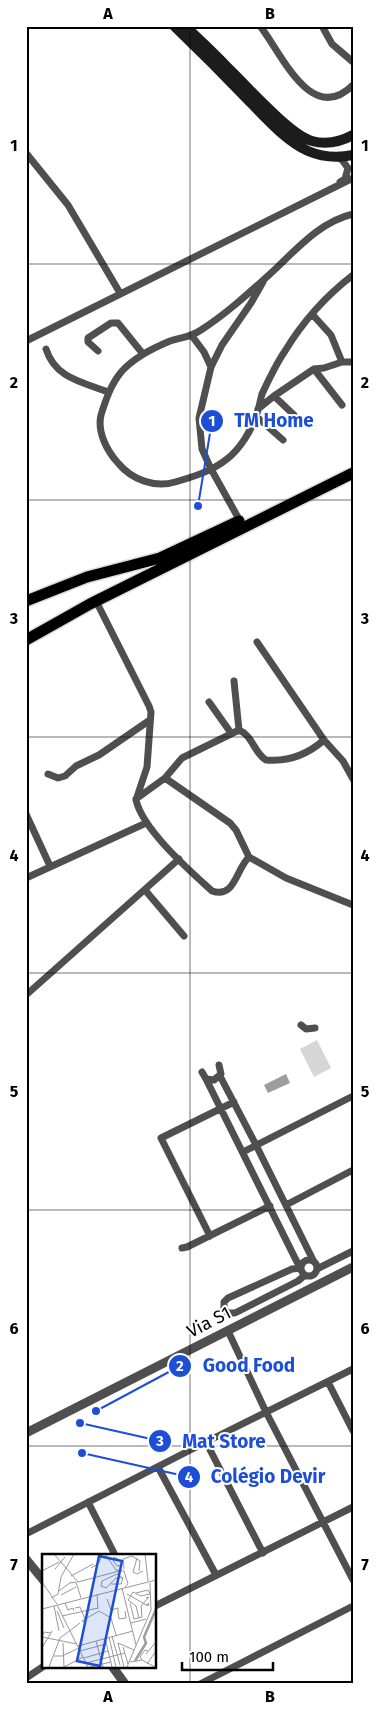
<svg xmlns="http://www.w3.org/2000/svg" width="379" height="1710" font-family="'Fira Sans',sans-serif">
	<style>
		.green { fill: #d6d6d6 }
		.water { fill: #9d9d9d }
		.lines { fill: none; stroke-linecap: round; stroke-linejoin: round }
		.trunk-casing { stroke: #dbdbdb; stroke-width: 14 }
		.minor { stroke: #4f4f4f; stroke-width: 7 }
		.tertiary { stroke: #4f4f4f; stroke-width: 9 }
		.secondary { stroke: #1c1c1c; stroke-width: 10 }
		.trunk { stroke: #000; stroke-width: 11 }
		.grid { fill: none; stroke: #000; stroke-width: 1; stroke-opacity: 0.55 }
		.labels { text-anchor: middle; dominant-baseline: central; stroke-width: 4; stroke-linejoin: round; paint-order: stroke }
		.street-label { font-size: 18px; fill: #000; stroke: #fff }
		.inset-river { fill: none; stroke: #9d9d9d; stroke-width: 2.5 }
		.inset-road { fill: none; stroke: #999; stroke-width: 1 }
		.view { fill: #1d4ed8; fill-opacity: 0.15; stroke: #1d4ed8; stroke-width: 2.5 }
		.inset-edge { fill: none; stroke: #000; stroke-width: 2.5 }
		.leader { fill: none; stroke: #1d4ed8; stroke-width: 2 }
		.callout-dot { fill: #1d4ed8; stroke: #fff; stroke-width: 2 }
		.mark-label { font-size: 15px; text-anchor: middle; font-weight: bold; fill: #fff }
		.callout-label { font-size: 19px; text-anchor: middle; font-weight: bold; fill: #1d4ed8; stroke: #fff; stroke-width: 4; stroke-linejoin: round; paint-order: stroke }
		.neatline { fill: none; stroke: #000; stroke-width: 2 }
		.grid-label { font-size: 16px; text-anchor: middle; font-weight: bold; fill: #000 }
	</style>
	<rect width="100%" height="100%" fill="#fff"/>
	<path class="green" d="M317,1040L331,1068L314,1077L300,1049Z"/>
	<path class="water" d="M286,1074L290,1083L268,1093L264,1085Z"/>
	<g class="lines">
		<defs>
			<path id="trunk" d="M26,601L87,577L160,558L239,521
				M26,640L90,604L353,473"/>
		</defs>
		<use href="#trunk" class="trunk-casing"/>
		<path class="minor" d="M260,26C281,52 311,127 353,85
			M322,26L332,44L353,62
			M26,153L68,205L120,293
			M337,157L342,160L348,168L345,179L340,182
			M353,214C319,222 296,250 271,273C249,293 226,314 201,330C189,338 182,337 170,341C153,348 134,358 122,371C111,384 106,399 101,415C97,432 107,451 118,463C132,480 155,488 175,482C193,477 212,471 227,459C240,449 251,431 256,416C259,409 260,401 262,394C269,379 276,364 285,351C302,323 327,295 353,275
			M312,314L331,335L342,362
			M192,336L204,352L211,367
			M26,341L353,178
			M46,349C55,378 82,382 108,392
			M98,351L88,342V338L111,323H118L143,354
			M314,369L342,405
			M274,396L294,415
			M258,409L274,396L314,369L324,368L342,362H353
			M256,416L283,440
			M240,521L211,469L202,449L199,418L211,367L222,345L251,303L263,282
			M96,601L149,706L151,712L147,767L136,800C143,830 189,870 212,891C235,899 236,869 249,857L286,878L353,905
			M257,642L324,740L343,761L353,779
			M234,681L239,730
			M209,702L231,733
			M48,774L58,778L65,776L76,766L99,755L150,720
			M165,778L230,823L236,830L249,857
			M136,799L165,778L182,758L239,730C253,736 254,753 266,760C288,762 308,754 324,740
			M26,814L50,866
			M26,878L146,823
			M145,890L184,936
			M26,995L179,859
			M301,1025L306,1029L315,1028
			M202,1072L206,1079L214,1080L221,1074L219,1065
			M220,1076L256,1145L314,1262
			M206,1079L297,1262L301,1266
			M243,1152L353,1096
			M286,1205L353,1170
			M210,1236L161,1138L234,1102
			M182,1248L187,1247L270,1206
			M301 1268a8 8 0 1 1 16 0a8 8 0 1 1-16 0Z
			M301,1268L292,1269L228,1298L224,1302V1309L228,1313H235L298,1281L305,1275
			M317,1269L353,1251
			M228,1331L266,1412L353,1580
			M328,1382L353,1431
			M206,1442L263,1553
			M158,1467L216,1575
			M88,1502L115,1555
			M26,1534L206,1442L353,1369
			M155,1606L353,1507
			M26,1678L44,1666
			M200,1684L353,1606"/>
		<path class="tertiary" d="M26,1433L353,1267
			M26,1559L44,1581
			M112,1666L125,1684"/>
		<path class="secondary" d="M174,26C200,51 225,76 250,102C267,119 286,141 308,151C322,157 338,158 353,155
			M185,26C200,40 215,54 229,69C248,87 290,135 312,141C327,145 340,142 353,135"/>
		<use href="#trunk" class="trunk"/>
	</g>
	<path class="grid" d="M190,26V1684M26,264H353M26,500H353M26,737H353M26,973H353M26,1210H353M26,1446H353"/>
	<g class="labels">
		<g class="street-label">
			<text transform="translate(209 1322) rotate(-27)">Via S1</text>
		</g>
	</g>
	<g transform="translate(42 1554)">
		<rect width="114" height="114" fill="#fff"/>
		<path class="inset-river" d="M93,107L104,89L102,83L114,55"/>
		<path class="inset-road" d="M12,0L36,28L77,17M63,0L74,16L82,17L86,30L83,33M103,0L106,27M95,4L91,18L95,20L101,17M76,5L72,3L71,6L75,12L79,11M49,14L57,9L60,0M13,15L23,3M82,15L81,5L90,2L98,7L97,17M0,17L17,8M29,22L51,10M0,28L15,50M28,29L34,28L39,44M69,30H79L81,24M64,34L59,32L60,27L75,20L81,24M64,34L74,24H81M80,34L94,91M17,37L29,28M94,39L106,36L108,40L99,42L91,38L86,46L94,52L97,64M55,40L56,55M85,40L106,52L107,49L104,51M19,41L34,33M9,44L16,40L19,23L32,0M65,45L69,56L76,54V59M23,49L26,56L31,54L32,57M88,49L92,65L100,63L99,52L107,43L104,44M15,51L46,113M12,52L17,77M33,54L38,53L43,65M0,55L114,26M15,57L22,74M57,57L69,64L74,81M76,59L77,65L84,64L83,57M20,62L56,54M42,68L40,67L57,57M89,69L104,65M9,79L2,78L0,83L35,90M70,82L78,111M67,83L74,113M63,84L70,113M54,87L61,113M21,89L22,113M76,89L82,113M76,89L92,96M1,92L10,77M36,92L91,77M81,93L86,110M38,97L64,90M104,100L114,88M12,102H20L37,94M42,104L66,97M100,106L98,103L103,96L106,97M88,108L100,106L113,113M44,109L83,99M105,110L114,97M7,113L18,84L38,69M22,113L41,103M48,113L69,108M85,113L109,56L108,29"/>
		<path class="view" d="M57,2L80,7L58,112L35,107Z"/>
		<rect width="114" height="114" class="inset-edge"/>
	</g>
	<path class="leader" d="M198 506L212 421M96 1411L180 1366M80 1423L160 1441M82 1453L189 1477"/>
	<g class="callout-dot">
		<circle cx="198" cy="506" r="5"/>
		<circle cx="96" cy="1411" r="5"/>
		<circle cx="80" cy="1423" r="5"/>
		<circle cx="82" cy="1453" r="5"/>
		<circle cx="212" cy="421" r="12"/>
		<circle cx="180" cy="1366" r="12"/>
		<circle cx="160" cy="1441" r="12"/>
		<circle cx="189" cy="1477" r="12"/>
	</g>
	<g class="mark-label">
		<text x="212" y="426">1</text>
		<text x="180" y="1371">2</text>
		<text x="160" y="1446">3</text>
		<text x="189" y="1482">4</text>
	</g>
	<g class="callout-label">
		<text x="274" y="427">TM Home</text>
		<text x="249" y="1372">Good Food</text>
		<text x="224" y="1448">Mat Store</text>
		<text x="268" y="1483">Colégio Devir</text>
	</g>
	<rect width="379" height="1710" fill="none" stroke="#ffffff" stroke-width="55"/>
	<path d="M182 1662v8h91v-8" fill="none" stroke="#000000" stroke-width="2.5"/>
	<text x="189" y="1662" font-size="15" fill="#000000" stroke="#ffffff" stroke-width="4" paint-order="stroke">100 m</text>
	<rect x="28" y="28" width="324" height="1654" class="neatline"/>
	<g class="grid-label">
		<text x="108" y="19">A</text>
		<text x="270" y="19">B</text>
		<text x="14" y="151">1</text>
		<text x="365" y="151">1</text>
		<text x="14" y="388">2</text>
		<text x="365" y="388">2</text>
		<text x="14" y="624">3</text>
		<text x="365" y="624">3</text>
		<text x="14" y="861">4</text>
		<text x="365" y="861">4</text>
		<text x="14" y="1097">5</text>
		<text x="365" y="1097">5</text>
		<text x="14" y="1334">6</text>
		<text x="365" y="1334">6</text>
		<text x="14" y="1570">7</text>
		<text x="365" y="1570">7</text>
		<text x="108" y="1702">A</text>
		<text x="270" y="1702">B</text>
	</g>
</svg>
